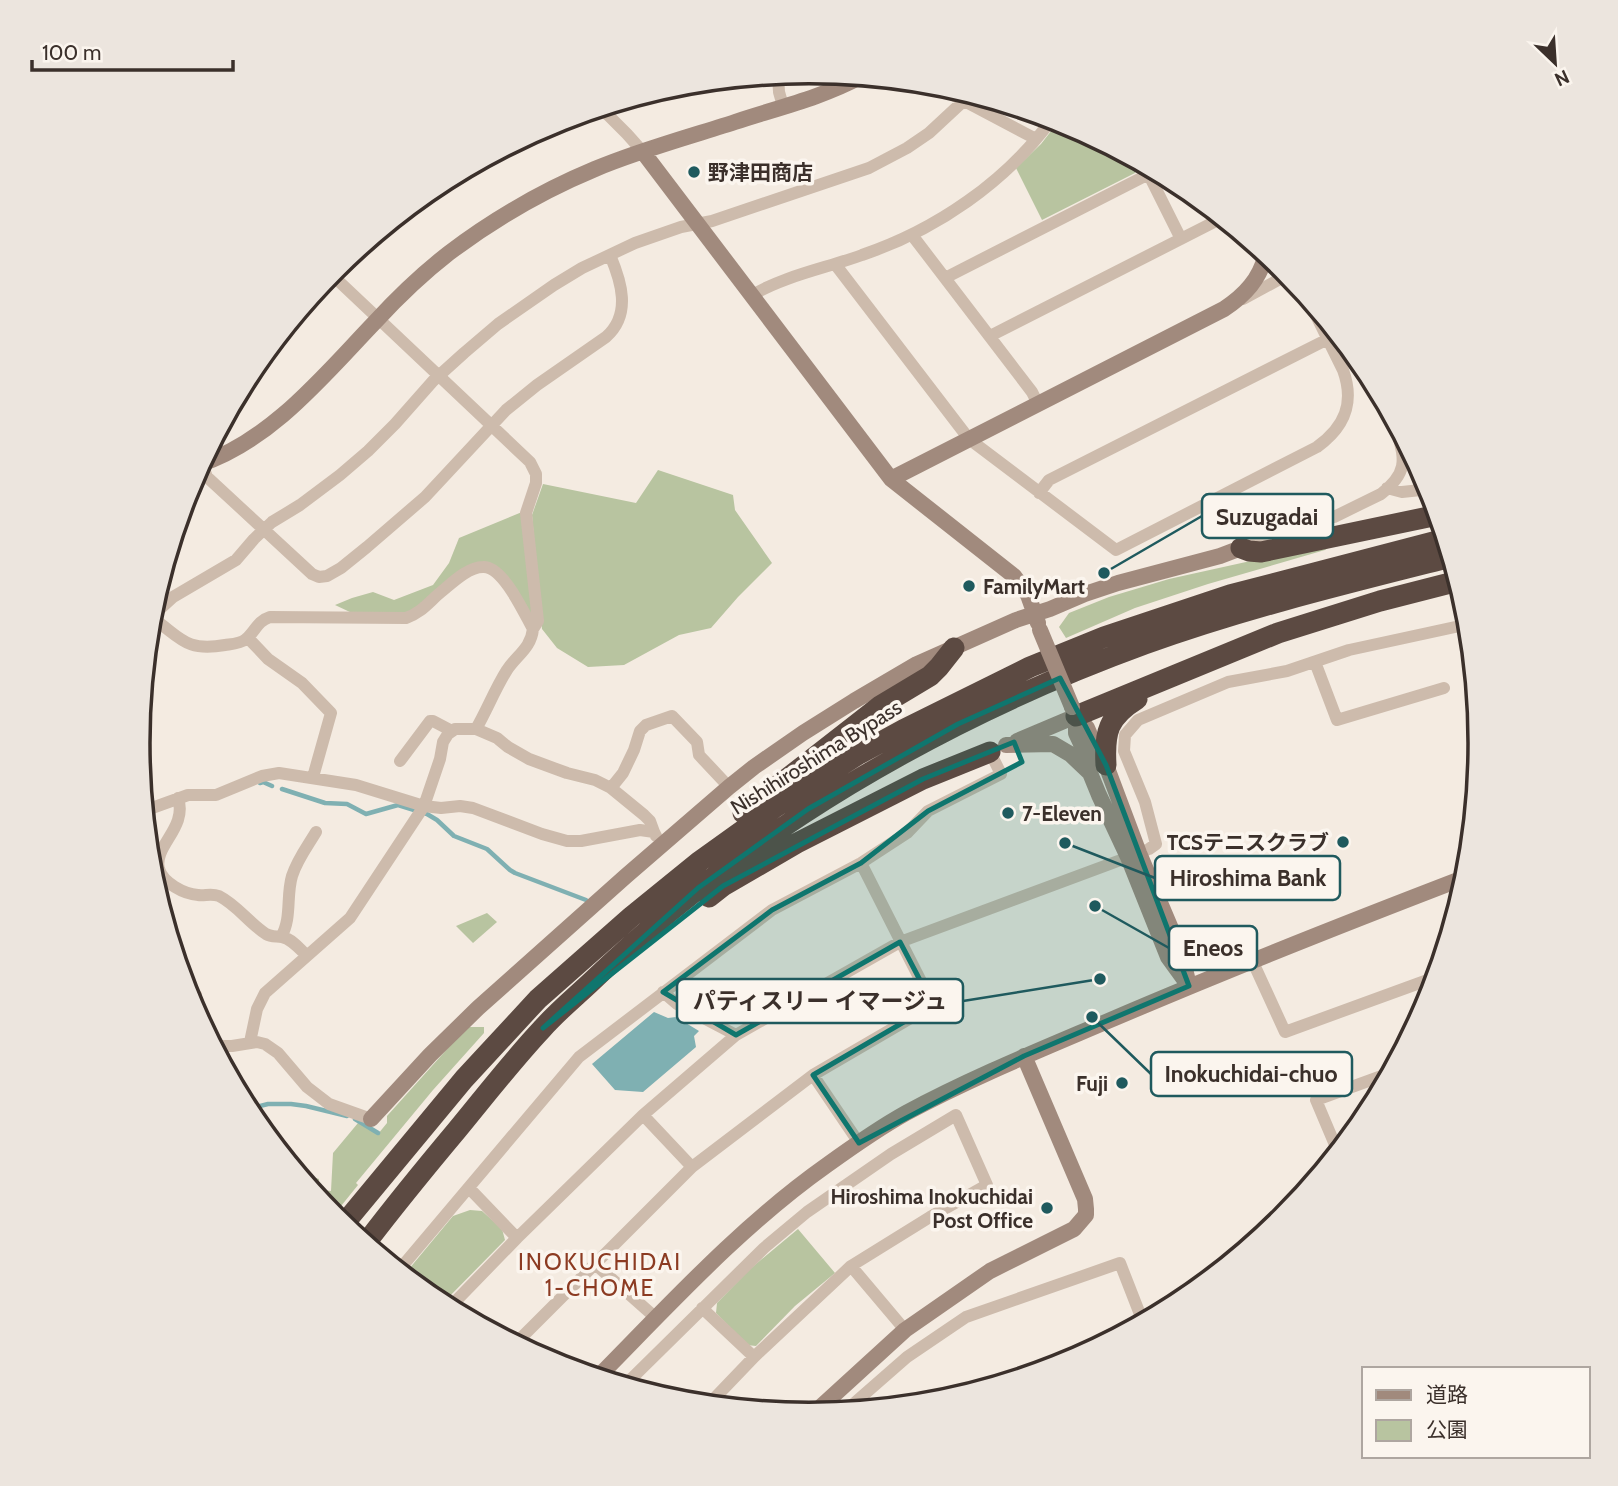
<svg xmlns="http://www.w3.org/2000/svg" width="1618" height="1486" font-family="Cabin,'Noto Sans JP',sans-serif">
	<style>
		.green { fill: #b8c4a0 }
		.water { fill: #7fb0b2 }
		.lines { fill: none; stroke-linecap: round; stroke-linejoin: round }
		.stream { stroke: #7fb0b2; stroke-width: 4.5 }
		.street { stroke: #cdbbac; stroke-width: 12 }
		.secondary { stroke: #a18a7d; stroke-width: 16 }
		.highway { stroke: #5c4a42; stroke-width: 21 }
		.secondary-bridge { stroke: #a18a7d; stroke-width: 16 }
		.marked { fill: #0f766e; fill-opacity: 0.2; stroke: #0f766e; stroke-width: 5; stroke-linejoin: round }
		.poi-dot { fill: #1f5a5e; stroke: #fbf5ee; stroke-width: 2.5 }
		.labels { text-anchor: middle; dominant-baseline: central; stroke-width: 7; stroke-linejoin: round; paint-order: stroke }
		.poi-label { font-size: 21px; font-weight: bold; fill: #3b302b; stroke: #fbf5ee; text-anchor: start }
		.street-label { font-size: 21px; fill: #3b302b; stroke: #fbf5ee }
		.neighbourhood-label { font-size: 23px; letter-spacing: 2px; fill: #8c3b22; stroke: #fbf5ee }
		.rim { fill: none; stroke: #3b302b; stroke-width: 3.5 }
		.leader { fill: none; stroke: #1f5a5e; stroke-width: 2.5 }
		.callout-dot { fill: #1f5a5e; stroke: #fbf5ee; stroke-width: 2.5 }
		.callout { fill: #fbf5ee; stroke: #1f5a5e; stroke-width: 2.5 }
		.callout-label { font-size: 23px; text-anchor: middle; font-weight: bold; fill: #3b302b }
	</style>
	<rect width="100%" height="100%" fill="#f4ebe1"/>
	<path class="green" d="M1059,121L1066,123L1136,160L1138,164L1135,173L1042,220L1016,168L1041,144Z
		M658,470L733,495L735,510L772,563L738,597L711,628L679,635L624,665L588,667L557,648L542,629L532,515L543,484L636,503Z
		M522,512L535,622L483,563L418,610L398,615L352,613L335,605L352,598L373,592L394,600L433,585L449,563L459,538Z
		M1337,542L1325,550L1208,584L1135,608L1066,638L1059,627L1069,613L1109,597L1169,579Z
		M487,913L497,922L473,943L456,926Z
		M467,1027H484V1033L433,1090L356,1183L358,1185L333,1216L307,1185L316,1178L319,1179V1187L322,1190L331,1191L333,1153L358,1123L378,1134L387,1123V1116Z
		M470,1210L482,1211L502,1229L505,1240L442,1304L404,1275L453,1216Z
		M798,1229L835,1273L795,1306L756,1346L747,1345L716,1313L717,1303L750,1269Z"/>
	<path class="water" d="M654,1012L668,1018L676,1017L699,1031L694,1036L696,1047L643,1092L615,1090L592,1064Z"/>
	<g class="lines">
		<path class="stream" d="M260,783L263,782L272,786
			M282,789L325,803L347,804L366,814L398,805L427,814L437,820L454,836L487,849L510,870L515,873L586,900
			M246,1107L252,1108L268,1104H291L306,1106L347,1116
			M355,1119L378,1133"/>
		<path class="street" d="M778,75L779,92L783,106
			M932,84L1036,139
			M601,108L627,134L643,152
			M1144,165L1181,239
			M912,235L1032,392L1038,404
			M835,264L969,439L1116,550L1317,447C1345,427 1355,403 1343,370L1306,295
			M330,273L530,462L536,474V483L526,513L538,621L533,629
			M945,278L1149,174
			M751,296C783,276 827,268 862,255C936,230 1006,182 1052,119
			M1243,299L1289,274
			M990,336L1222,218
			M202,464L207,477L312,574L319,577L327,576L341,568L367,547L425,497L506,410L537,385L606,337C632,314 621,281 610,255
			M1387,488L1402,492L1430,489
			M1039,493L1049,480L1328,339
			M171,546V547
			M1241,548L1268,534L1334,517L1381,494C1413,469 1402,455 1395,422
			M151,617C181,637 184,652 225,645C232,644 240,644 246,639C255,632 257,621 270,617L406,618C421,613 429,602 441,592C452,583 468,567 483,567C503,566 524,613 533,629C531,648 517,655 507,670C495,689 487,710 476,729
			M150,618L173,597L236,560L254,539L272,522L300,505L340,475L368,451L395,424L433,381L464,353L498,324L554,285L582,268L635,243L681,227L712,221L869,168L907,148L929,133L971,94
			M248,638L268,659L302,683L331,713L313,777
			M1315,662L1337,720L1444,688
			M400,761L430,721H433L452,731
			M611,788L623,773L634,750L640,731L646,725L672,716L697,742L699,755L729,787
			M178,798C188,828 153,846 159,869C163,883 184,894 198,895C205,896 211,893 219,896C237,905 249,923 266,934C271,937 276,936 282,937C292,939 300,949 307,956
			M144,807L152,808L188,795H216L262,776L279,773L356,785L424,806L441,808L460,806L473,808L542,834L567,841H581L640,830L654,832L656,836
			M281,937C292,919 286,896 292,876C297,860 307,847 316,832
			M1252,960L1285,1032L1436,977
			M663,992L677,1004L736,1035
			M192,1007L196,995
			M250,1042L257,1009L265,993L350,918L424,806L440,759L443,742L448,734L455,729H476L497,738L508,747L529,759L567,773L595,780L611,788L644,815L650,821L654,832
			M213,1046H232L257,1042L265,1044L278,1053L307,1087L329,1104L371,1119
			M813,1075L859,1143
			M643,1115L692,1167
			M1338,1152L1316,1100L1390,1073
			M469,1188L517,1238
			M595,1264L656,1318
			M851,1266L905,1330
			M399,1270L579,1057L772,910L861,863L907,833L928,811L1001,774L990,752
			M449,1308L517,1238L643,1115L736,1035L900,942L1118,861L1149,849L1156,844L1145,802L1124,751L1125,735L1138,720L1228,682L1287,671L1349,650L1469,624
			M702,1308L754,1357
			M515,1344L692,1167L813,1075L933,1005L861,863
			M625,1385L764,1248L807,1212L891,1154L956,1115L987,1185L930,1217L851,1266L754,1357L709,1404
			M853,1410L851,1406L907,1357L966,1317L1120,1263L1143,1322"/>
		<path class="secondary" d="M643,152L891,479L1014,576L1028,595L1038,623
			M201,464C272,440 325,374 375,322C398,297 422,274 449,253C494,219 542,191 595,169C640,150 689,137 735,122C777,108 821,98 860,77
			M891,479L1224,309C1245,295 1260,279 1266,254
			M1072,707L1076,716V733L1090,763V773L1099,795L1128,857L1168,957L1189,986
			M1076,716L1087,728L1099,756L1106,765L1139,853L1181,952L1187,977
			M1017,741L1076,716
			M1006,745L1053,744L1070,754L1090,773
			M371,1119L430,1055L478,1008L626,876L729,787L754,767L803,733L854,701L917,664L1016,620L1050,609L1085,594L1118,583L1220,556L1241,548
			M598,1377C671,1303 742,1225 827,1165C852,1147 879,1128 906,1113C971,1078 1040,1050 1108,1021C1227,970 1346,923 1466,877
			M813,1414L905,1330L990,1271L1074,1229L1086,1215V1209L1085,1199L1024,1056"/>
		<path class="highway" d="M1241,548L1249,551L1261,552L1438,515
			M1076,716L1278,633L1380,601L1458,581
			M1106,765C1104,732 1108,717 1137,699
			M743,813L880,706L930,676L939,667L954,648
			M709,897L723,886L797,843L923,779L990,752
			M343,1225L464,1079L538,999L631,917L700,861L774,808L859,754L903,730L1030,667L1104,637L1230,595L1445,539
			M366,1243C395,1205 426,1167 457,1130C485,1096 512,1061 542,1029C557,1012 574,998 590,983C748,831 939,719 1145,644C1245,608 1348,583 1451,557"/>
		<path class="secondary-bridge" d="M1040,630L1072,707"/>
	</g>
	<path class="marked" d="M1060,678L1106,765L1189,986L1024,1056L859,1143L813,1075L933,1005L900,942L736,1035L663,992L772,910L861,863L928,811L1022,762L1014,742L923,779L723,886L543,1028L698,888L808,809L958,724Z"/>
	<g class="poi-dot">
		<circle cx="694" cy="172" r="7"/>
		<circle cx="969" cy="586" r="7"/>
		<circle cx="1008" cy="813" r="7"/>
		<circle cx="1343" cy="842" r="7"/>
		<circle cx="1122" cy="1083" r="7"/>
		<circle cx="1047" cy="1208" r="7"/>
	</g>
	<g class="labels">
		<g class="poi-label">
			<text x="708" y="172">野津田商店</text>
			<text x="983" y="586">FamilyMart</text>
			<text x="1022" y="813">7-Eleven</text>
			<text x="1329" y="842" text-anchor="end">TCSテニスクラブ</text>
			<text x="1108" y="1083" text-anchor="end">Fuji</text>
			<text x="1033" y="1196" text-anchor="end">Hiroshima Inokuchidai<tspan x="1033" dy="24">Post Office</tspan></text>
		</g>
		<g class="street-label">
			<text transform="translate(816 757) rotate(-32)">Nishihiroshima Bypass</text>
		</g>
		<g class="neighbourhood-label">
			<text x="600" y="1262">INOKUCHIDAI<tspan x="600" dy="26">1-CHOME</tspan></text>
		</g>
	</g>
	<path d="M0 0H1618V1486H0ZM150 743a659 659 0 1 1 1318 0a659 659 0 1 1-1318 0Z" fill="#ece5de" fill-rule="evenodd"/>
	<path class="rim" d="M150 743a659 659 0 1 1 1318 0a659 659 0 1 1-1318 0Z"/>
	<path class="leader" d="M1104 573L1202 516M1065 843L1155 878M1095 906L1169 948M1100 979L963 1001M1092 1017L1151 1074"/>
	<g class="callout-dot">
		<circle cx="1104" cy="573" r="7"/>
		<circle cx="1065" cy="843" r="7"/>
		<circle cx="1095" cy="906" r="7"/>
		<circle cx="1100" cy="979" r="7"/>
		<circle cx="1092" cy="1017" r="7"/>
	</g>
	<g class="callout">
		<rect x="1202" y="494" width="131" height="44" rx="7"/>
		<rect x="1155" y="856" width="185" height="44" rx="7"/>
		<rect x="1169" y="926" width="88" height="44" rx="7"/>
		<rect x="677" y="979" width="286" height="44" rx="7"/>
		<rect x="1151" y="1052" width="201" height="44" rx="7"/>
	</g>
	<g class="callout-label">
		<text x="1267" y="525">Suzugadai</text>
		<text x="1248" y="886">Hiroshima Bank</text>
		<text x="1213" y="956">Eneos</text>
		<text x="820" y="1009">パティスリー イマージュ</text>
		<text x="1251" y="1082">Inokuchidai-chuo</text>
	</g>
	<rect x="1362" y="1367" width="228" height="91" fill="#fbf5ee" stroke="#aea6a0" stroke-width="2"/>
	<rect x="1376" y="1390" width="35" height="10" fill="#a18a7d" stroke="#aea6a0" stroke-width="2"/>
	<text x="1426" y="1402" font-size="21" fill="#3b302b">道路</text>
	<rect x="1376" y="1420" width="35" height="21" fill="#b8c4a0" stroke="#aea6a0" stroke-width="2"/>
	<text x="1426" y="1437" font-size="21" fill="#3b302b">公園</text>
	<g transform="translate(1555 63) rotate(155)" stroke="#fbf5ee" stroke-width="5" paint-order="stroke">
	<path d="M0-5L12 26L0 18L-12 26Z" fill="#3b302b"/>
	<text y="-10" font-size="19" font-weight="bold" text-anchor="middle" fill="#3b302b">N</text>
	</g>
	<path d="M32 60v10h201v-10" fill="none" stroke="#3b302b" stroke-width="3.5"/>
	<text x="42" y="60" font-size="21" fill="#3b302b" stroke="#fbf5ee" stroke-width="5" paint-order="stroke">100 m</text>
</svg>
